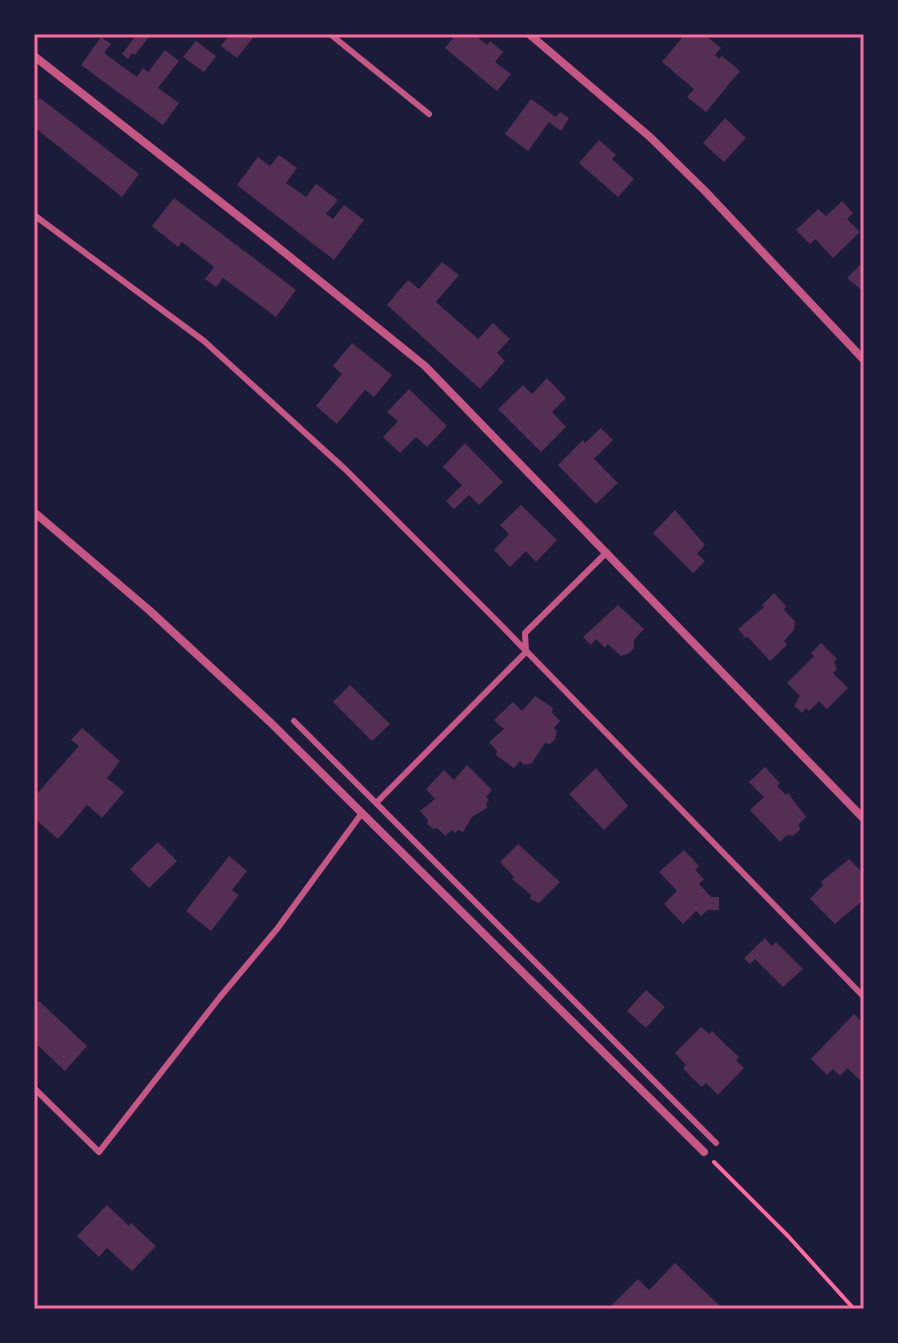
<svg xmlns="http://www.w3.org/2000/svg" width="898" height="1343" font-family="Raleway,sans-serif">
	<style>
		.building { fill: #542f53 }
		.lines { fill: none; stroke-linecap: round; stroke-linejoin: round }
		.path { stroke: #ff6b9d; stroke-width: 4 }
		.service { stroke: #c65784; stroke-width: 6 }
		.minor { stroke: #c65784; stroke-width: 8 }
		.neatline { fill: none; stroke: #ff6b9d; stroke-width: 3 }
	</style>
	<rect width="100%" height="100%" fill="#1b1b3a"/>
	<path class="building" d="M137,34H151L135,55L132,53L128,59L122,54Z
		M230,34H256L237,58L221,46Z
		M456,34H474L487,45L490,41L503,52L495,62L511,74L497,91L445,48Z
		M685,34H704L721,48L715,55L719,59L722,56L740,71L706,112L687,97L694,89L662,62Z
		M101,37L111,44L104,53L137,77L143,68L148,72L165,50L179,61L158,88L179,103L163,125L81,65Z
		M196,41L216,56L204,72L183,57Z
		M40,98L139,174L122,197L34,127V106Z
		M531,99L556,117L560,112L569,118L561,131L549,122L528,151L505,134Z
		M725,118L746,138L724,162L703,143Z
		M599,140L616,155L612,159L634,179L618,197L579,163Z
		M279,155L297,168L286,183L306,197L316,184L338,200L326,214L333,219L344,205L364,220L334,260L237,185L258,157L270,166Z
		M174,198L296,290L276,317L223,278L216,287L205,279L214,267L182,242L178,247L152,226Z
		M842,201L853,213L847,219L860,232L833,258L815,239L810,244L796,230L818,209L826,216Z
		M864,261V292L847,278Z
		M442,262L459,275L436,302L478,339L493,323L510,339L497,353L505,361L480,389L387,305L408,280L419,289Z
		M352,343L392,375L374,397L365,390L337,424L316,406L342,374L333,366Z
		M547,378L566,398L552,412L566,427L541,452L498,409L523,385L532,394Z
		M409,389L447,426L427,447L416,437L400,453L383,437L398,421L387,412Z
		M601,428L613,440L594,459L618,483L596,504L558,465L583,440L585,443Z
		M465,443L503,482L479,505L469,495L454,509L446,501L462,485L443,467Z
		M521,505L557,540L536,562L526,551L510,567L494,550L509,534L500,525Z
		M675,510L705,545L697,554L705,561L693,573L653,533Z
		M774,593L786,606L784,610L795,621L794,630L784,641L787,645L770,661L748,637L743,638L744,636L738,629L764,607L762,605Z
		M618,605L644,629L634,640V648L629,653L621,656L608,644L605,648L596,639L591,645L583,637Z
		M821,643L837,659L834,662L837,669L833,673L848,688L827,709L819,701L809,711L806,708L802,713L794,706L800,696L787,683L814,656L811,653Z
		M350,685L390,724L372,741L333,702Z
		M535,696L553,708L552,713L560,721L554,728L557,731L555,739L550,744L545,743L532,763L524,765L520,761L514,768L496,755L497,751L489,742L504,729L494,720L513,702L522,711Z
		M82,728L120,761L107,778L124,792L102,818L87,805L58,839L34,818V797L79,746L71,740Z
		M467,765L492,790L486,797L489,800L486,803L487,808L472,817L463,832L458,830L455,833L452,830L445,836L437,828L433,829L427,824L428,820L420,811L435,799L426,789L444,770L454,780Z
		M765,767L780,783L777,786L786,795L788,793L806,817L799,824L800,830L793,836L787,835L780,842L750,810L764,797L749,782Z
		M596,768L628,806L604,830L569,794Z
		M158,842L177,861L149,888L130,869Z
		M518,844L560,882L539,903L530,899L531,895L512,879L514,877L500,862Z
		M684,850L699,866L695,870L704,879L699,884L711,897H719V910H708L701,916L696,911L683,924L664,904L677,891L659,872Z
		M229,856L247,871L232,890L239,895L211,931L186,911Z
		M849,859L864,874V894L860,898L862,901L835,924L810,899L823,885L821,882Z
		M765,938L772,946L776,942L803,969L783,987L755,959L750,964L744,958Z
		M646,990L665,1007L646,1028L627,1011Z
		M39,1001L87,1046L65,1071L34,1042V1007Z
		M854,1014L864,1024V1036L860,1040L864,1043V1075L860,1080L847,1068L840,1076L833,1069L827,1075L811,1059Z
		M701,1027L709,1034L712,1031L725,1044L739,1057L736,1060L744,1068L718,1095L706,1083L702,1087L692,1078L683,1068L686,1065L675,1053Z
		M107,1205L129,1226L131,1223L156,1246L132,1271L107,1248L99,1257L77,1236Z
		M675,1263L720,1306L717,1309H608L638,1279L649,1290Z"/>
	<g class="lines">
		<path class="path" d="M714,1162L788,1236L854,1309"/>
		<path class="service" d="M330,34L429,114
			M34,215L204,341L346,470L494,618L864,997
			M294,721L716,1143
			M377,802L526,652L525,633L607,552
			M34,1088L99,1152L220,997L277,929L362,813"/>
		<path class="minor" d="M529,34L650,137L705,191L864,360
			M34,56L274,244L425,366L864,819
			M34,512L149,610L270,722L704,1152"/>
	</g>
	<rect width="898" height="1343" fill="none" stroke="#1b1b3a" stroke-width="72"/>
	<rect x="36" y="36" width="826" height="1271" class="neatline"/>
</svg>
